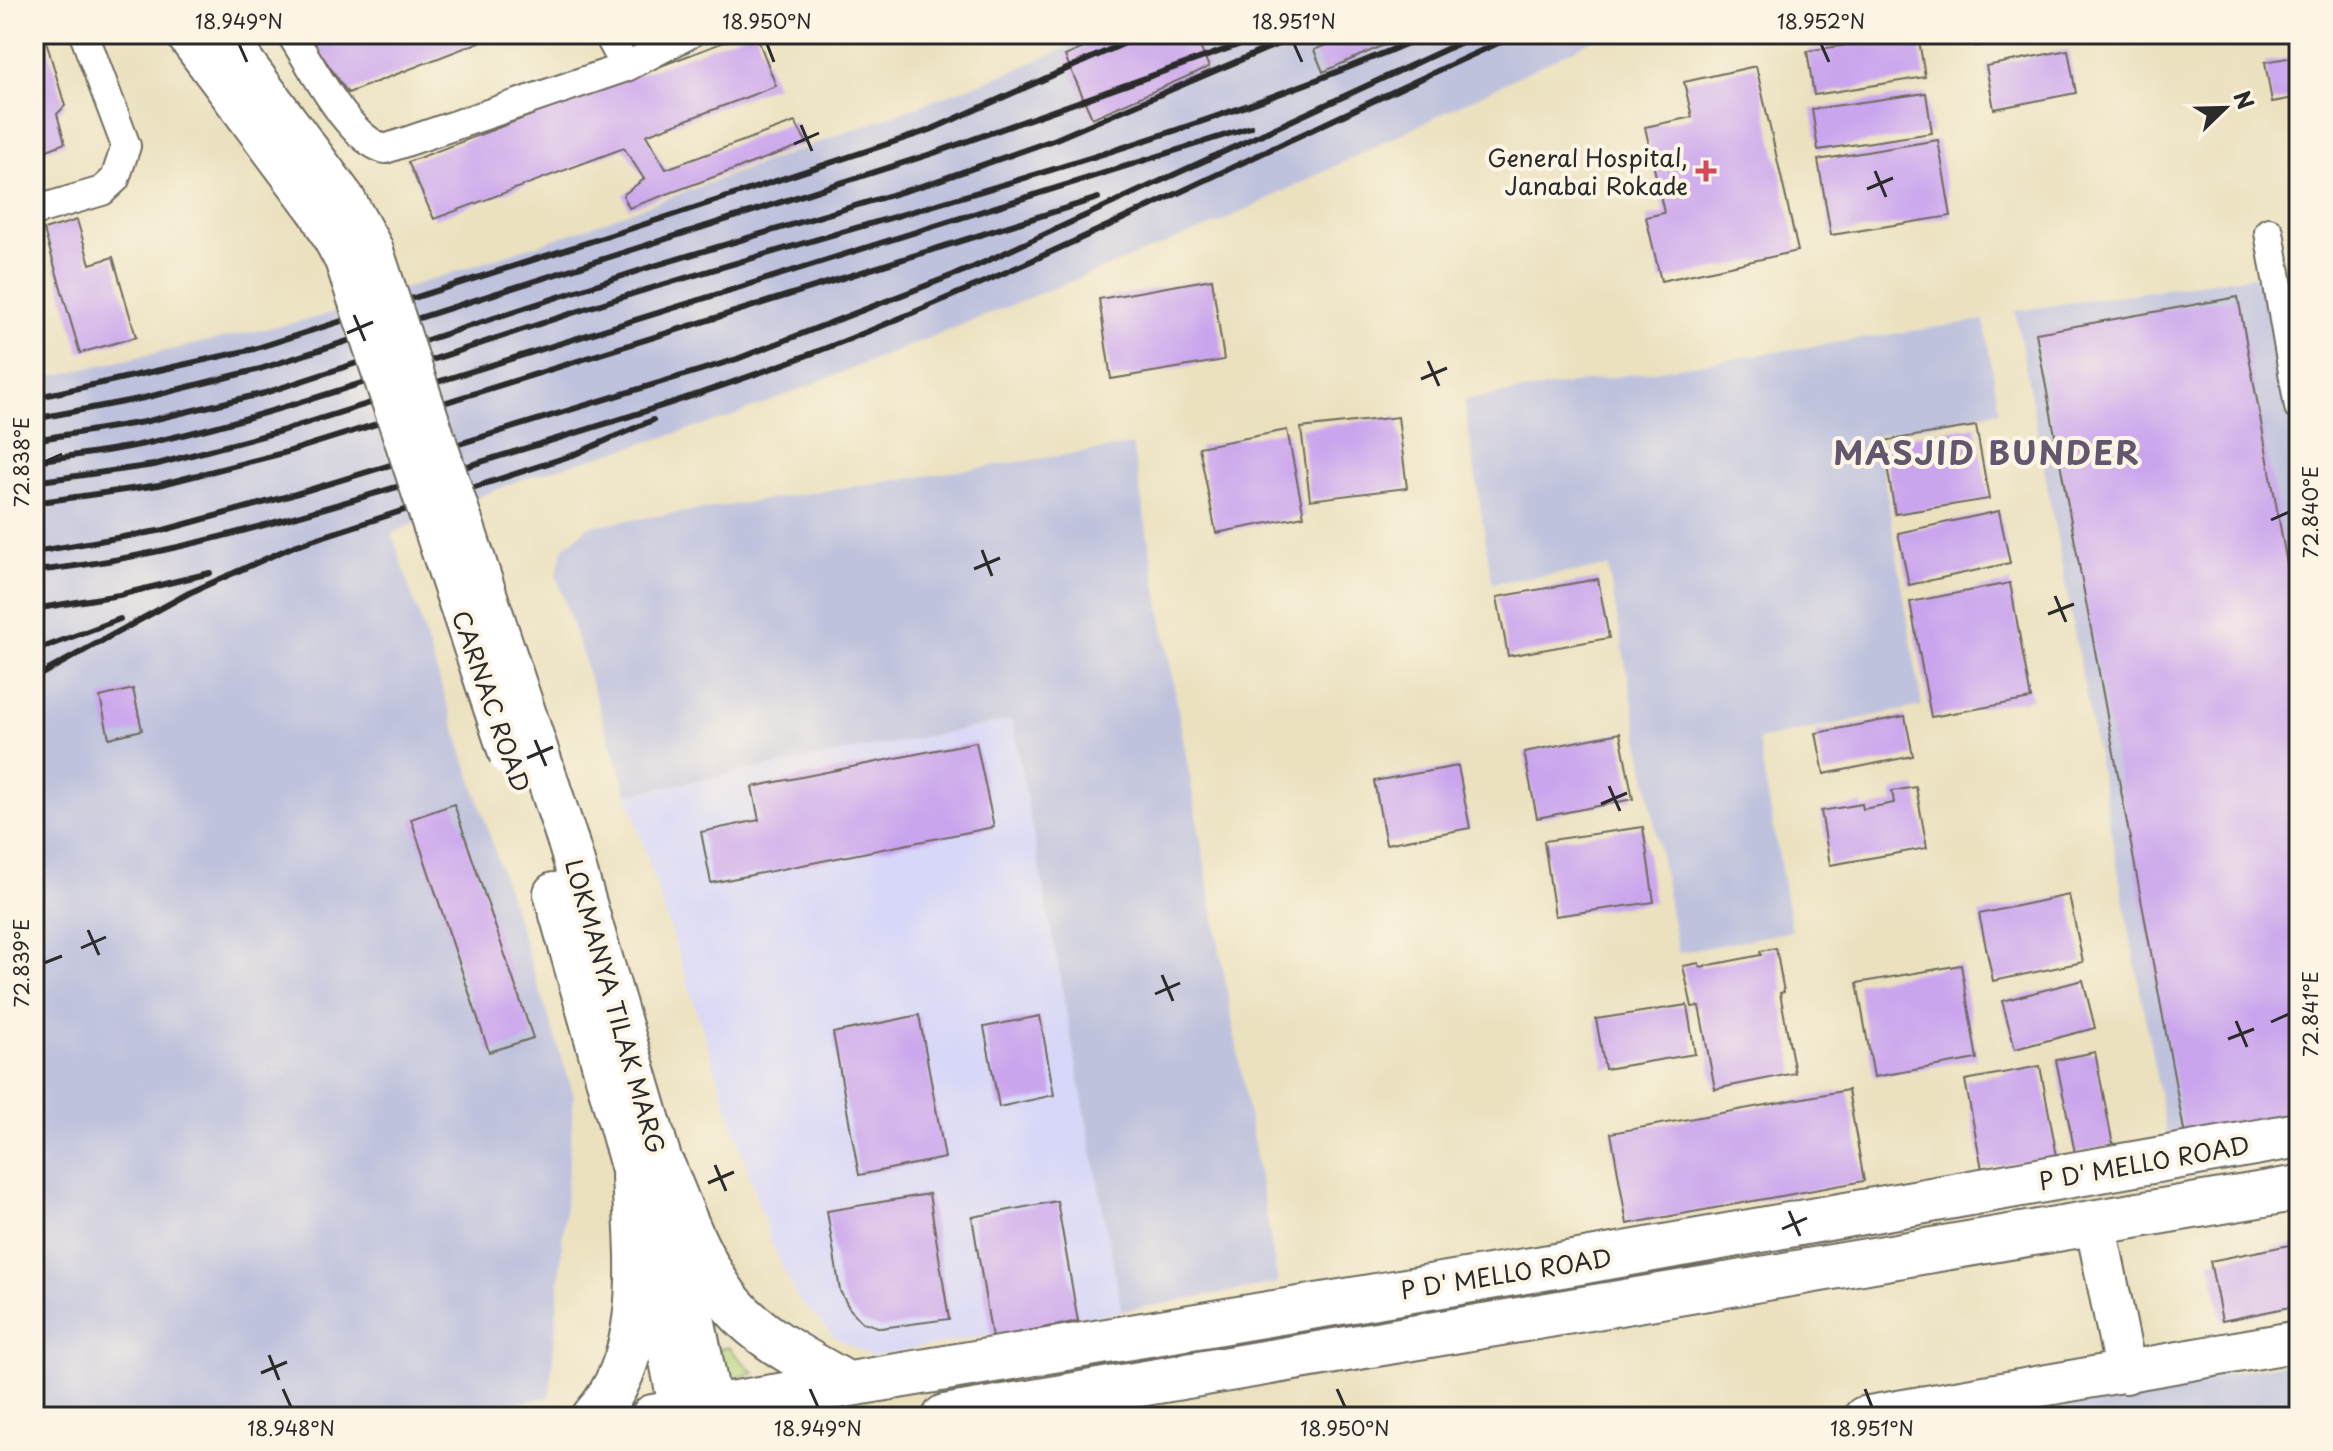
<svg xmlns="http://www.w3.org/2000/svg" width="2333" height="1451" font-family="'Playpen Sans',sans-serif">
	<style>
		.built { fill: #d7d7f8 }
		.industrial { fill: #bfc2dd }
		.green { fill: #b4d47b; stroke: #708053; stroke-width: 2 }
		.building { fill: #caa5ed }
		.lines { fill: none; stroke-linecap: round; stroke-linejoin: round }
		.street-casing { stroke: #6e6b5f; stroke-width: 32 }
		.secondary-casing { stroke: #6e6b5f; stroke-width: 44 }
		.primary-casing { stroke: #6e6b5f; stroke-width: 48 }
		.street { stroke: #fff; stroke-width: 28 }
		.secondary { stroke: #fff; stroke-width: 40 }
		.primary { stroke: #fff; stroke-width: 44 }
		.rail { stroke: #2b2b2b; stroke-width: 6 }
		.secondary-bridge-casing { stroke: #6e6b5f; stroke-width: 44; stroke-linecap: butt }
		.secondary-bridge { stroke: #fff; stroke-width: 40 }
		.ticks { fill: none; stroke: #2b2b2b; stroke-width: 3 }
		.poi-dot { fill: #d1495b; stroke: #fcf5e5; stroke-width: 3 }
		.labels { text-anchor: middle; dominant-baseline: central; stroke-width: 8; stroke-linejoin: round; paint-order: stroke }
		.poi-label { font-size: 24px; fill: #2b2b2b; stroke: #fcf5e5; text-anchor: end }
		.street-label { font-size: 24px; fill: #2b2b2b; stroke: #fcf5e5 }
		.district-label { font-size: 32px; font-weight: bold; letter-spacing: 2px; fill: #63566f; stroke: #fcf5e5 }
		.neatline { fill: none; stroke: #2b2b2b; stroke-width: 3 }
		.ticks-label { font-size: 20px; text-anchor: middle; fill: #2b2b2b }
	</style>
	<rect width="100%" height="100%" fill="#fcf5e5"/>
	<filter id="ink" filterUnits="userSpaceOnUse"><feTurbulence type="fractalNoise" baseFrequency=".0125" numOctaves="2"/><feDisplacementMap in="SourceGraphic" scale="16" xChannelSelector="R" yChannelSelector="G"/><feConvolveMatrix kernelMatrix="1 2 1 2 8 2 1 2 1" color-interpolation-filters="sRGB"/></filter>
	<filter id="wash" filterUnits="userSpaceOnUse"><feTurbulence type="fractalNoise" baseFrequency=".006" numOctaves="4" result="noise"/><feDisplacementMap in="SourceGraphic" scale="32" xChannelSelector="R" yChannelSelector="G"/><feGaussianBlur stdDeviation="1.8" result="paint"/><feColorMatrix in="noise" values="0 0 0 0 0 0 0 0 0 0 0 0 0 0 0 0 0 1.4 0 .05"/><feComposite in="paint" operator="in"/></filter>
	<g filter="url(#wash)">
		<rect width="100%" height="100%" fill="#ebe1bf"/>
		<path class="built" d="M1012,720L1122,1311L872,1356L835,1337L797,1298L771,1242L627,794Z"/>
		<path class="industrial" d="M1098,34H1605L1225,220L725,419L522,479L392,533L574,1096L550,1397L445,1417H34V380L319,317L581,230L1013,71Z
			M2299,269V1123L2169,1147L2015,311Z
			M1984,320L1999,411L1877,435L1922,706L1758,740L1792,931L1678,953L1608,567L1492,583L1464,400Z
			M1132,445L1278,1283L1122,1311L1012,720L627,794L556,575L564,547L590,526Z
			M2299,1361V1417H1984Z"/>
		<path class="green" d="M728,1347L754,1373L725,1380L715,1351Z"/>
		<g id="blocks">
			<path class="building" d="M34,34H44L65,106L57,114L65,143L37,154L34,160Z
				M307,34H478L480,42L348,93Z
				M745,34H756L776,86L646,135L666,169L795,122L807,143L629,208L623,195L644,179L624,148L434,219L408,162Z
				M1115,34H1194L1209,67L1092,118L1065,56Z
				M1351,34H1409L1323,72L1314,50Z
				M1918,34L1925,77L1814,95L1807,51Z
				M1973,34H2043V36L1975,46Z
				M2068,50L2076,93L1994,109L1986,66Z
				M2299,56V97L2272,102L2265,62Z
				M1756,66L1798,251L1661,281L1646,217L1664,213L1645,127L1692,117L1684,82Z
				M1926,93L1932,133L1818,150L1812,109Z
				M1938,140L1951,216L1831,235L1818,160Z
				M77,220L90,264L113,257L136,337L80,353L44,230Z
				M1212,279L1224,360L1111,379L1099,299Z
				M2238,297L2299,629V1121L2186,1141L2036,333Z
				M1398,417L1407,488L1310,500L1301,428Z
				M1976,426L1989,499L1895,514L1883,441Z
				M1287,430L1304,516L1216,533L1199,447Z
				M1999,511L2010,563L1909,585L1898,533Z
				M1598,579L1609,638L1508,656L1497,597Z
				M2010,583L2031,699L1931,717L1910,602Z
				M133,689L142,730L109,738L100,697Z
				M1905,716L1913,756L1824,774L1816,733Z
				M1620,733L1633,799L1537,818L1524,752Z
				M976,742L994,827L711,883L701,832L759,820L752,787Z
				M1458,766L1470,828L1386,844L1374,781Z
				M1916,787L1927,848L1830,865L1821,811L1862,804L1863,809L1894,803L1892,791Z
				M454,804L533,1038L489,1052L411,819Z
				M1643,827L1654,902L1555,916L1544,841Z
				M2069,895L2083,962L1993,981L1979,914Z
				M1776,948L1784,992L1780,993L1795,1073L1715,1089L1699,1006L1692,1007L1683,966L1699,963L1700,967L1761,955L1760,951Z
				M1961,965L1977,1059L1874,1077L1857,983Z
				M2083,980L2095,1028L2015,1049L2002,1001Z
				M1687,1005L1695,1054L1605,1069L1596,1019Z
				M919,1015L945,1158L859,1175L833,1033Z
				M1040,1016L1054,1095L999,1107L984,1027Z
				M2095,1052L2113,1145L2075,1153L2056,1060Z
				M2040,1066L2057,1156L1982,1169L1965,1080Z
				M1848,1090L1864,1181L1627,1224L1611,1133Z
				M929,1194L949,1319L881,1328L862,1322L849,1308L840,1291L827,1211Z
				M1057,1201L1078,1321L992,1338L972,1217Z
				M2299,1243V1305L2222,1321L2210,1261Z"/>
		</g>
	</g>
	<g filter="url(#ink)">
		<use href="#blocks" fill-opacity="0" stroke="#6e6b5f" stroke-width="2"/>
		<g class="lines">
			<defs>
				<path id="street" d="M291,34C313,67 347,138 385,149L626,67L689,34
					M608,34L626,67
					M34,211L102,191L115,179L126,146L84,34
					M2269,232L2299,407"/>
				<path id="secondary" d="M186,34L319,212
					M223,34L344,198
					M568,842L664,1169L714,1417
					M554,893L634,1177L681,1417
					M2095,1222L2126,1373
					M1864,1417L2299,1341"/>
				<path id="primary" d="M664,1169C682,1213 698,1258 726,1297C754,1335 806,1361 847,1384
					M594,1417C651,1354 638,1255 634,1177
					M653,1417L1585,1261L2299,1135
					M945,1417L2299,1188"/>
			</defs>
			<use href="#street" class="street-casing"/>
			<use href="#secondary" class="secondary-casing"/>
			<use href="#primary" class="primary-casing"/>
			<use href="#street" class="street"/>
			<use href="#secondary" class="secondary"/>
			<use href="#primary" class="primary"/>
			<path class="rail" d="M34,398L254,349L630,229L930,130L1145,34
				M34,419L144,398L260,369L934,153L1269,34
				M34,440L144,422L265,393L647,268L928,184L1056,139L1301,34
				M34,461C75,455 117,451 157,441C327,402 489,337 655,287C915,208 1179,143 1429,34
				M34,482L154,465L281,431L1251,127
				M34,503L159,485L287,452L1098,198
				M34,552L164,530L292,495L737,359L974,267L1479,34
				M34,571C167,558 293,517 421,480C573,434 726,390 874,329C1092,239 1303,131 1518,34
				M34,609L119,595L210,573
				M34,651L120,619
				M34,678L189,593L294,546L573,455L653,420"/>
			<defs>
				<path id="secondary-bridge" d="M344,198L372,248L568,842
					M319,212L345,260L510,756"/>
			</defs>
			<use href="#secondary-bridge" class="secondary-bridge-casing"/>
			<use href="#secondary-bridge" class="secondary-bridge"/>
		</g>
	</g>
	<path class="ticks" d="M239,44L247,62M767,44L774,62M1294,44L1302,62M1821,44L1829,62M801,125L812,151M794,144L819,133M1875,171L1886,197M1867,189L1893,178M354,315L365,341M347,333L373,322M1428,361L1439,386M1421,379L1447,368M44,462L62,454M2271,520L2289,512M982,550L992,576M974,569L1000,558M2055,596L2066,622M2048,614L2074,604M535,740L546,766M527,758L553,747M1609,786L1620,811M1601,804L1627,793M88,930L99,955M81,948L106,937M44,963L62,956M1162,975L1173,1001M1155,994L1180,983M2236,1021L2247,1047M2271,1022L2289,1014M2228,1039L2254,1029M715,1165L726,1191M708,1183L734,1172M1789,1211L1800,1236M1782,1229L1807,1218M269,1355L279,1380M261,1373L287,1362M283,1389L291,1407M810,1389L818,1407M1337,1389L1345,1407M1865,1389L1872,1407"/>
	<path class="poi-dot" d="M1702 159h8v8h8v8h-8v8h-8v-8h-8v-8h8z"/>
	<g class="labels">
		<g class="poi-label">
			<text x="1688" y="157">General Hospital,<tspan x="1688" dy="28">Janabai Rokade</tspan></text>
		</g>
		<g class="street-label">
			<text transform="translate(492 701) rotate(71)">CARNAC ROAD</text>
			<text transform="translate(616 1006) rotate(74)">LOKMANYA TILAK MARG</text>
			<text transform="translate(2144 1162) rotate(-10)">P D' MELLO ROAD</text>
			<text transform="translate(1506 1273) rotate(-9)">P D' MELLO ROAD</text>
		</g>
		<g class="district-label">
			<text x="1987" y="452">MASJID BUNDER</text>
		</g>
	</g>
	<rect width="2333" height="1451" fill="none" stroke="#fcf5e5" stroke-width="88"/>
	<g transform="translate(2225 108) rotate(67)" stroke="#fcf5e5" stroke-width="6" paint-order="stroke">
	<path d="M0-6L14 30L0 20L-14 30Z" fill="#2b2b2b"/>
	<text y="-12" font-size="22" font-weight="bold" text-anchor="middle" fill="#2b2b2b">N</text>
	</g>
	<rect x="44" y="44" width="2245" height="1363" class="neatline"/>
	<g class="ticks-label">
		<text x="239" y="29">18.949°N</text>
		<text x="767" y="29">18.950°N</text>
		<text x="1294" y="29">18.951°N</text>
		<text x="1821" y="29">18.952°N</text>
		<text transform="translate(22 462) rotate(-90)" y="7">72.838°E</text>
		<text transform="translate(2311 512) rotate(-90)" y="7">72.840°E</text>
		<text transform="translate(22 963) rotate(-90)" y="7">72.839°E</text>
		<text transform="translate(2311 1014) rotate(-90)" y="7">72.841°E</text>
		<text x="291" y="1436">18.948°N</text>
		<text x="818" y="1436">18.949°N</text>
		<text x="1345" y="1436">18.950°N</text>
		<text x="1872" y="1436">18.951°N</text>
	</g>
</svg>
